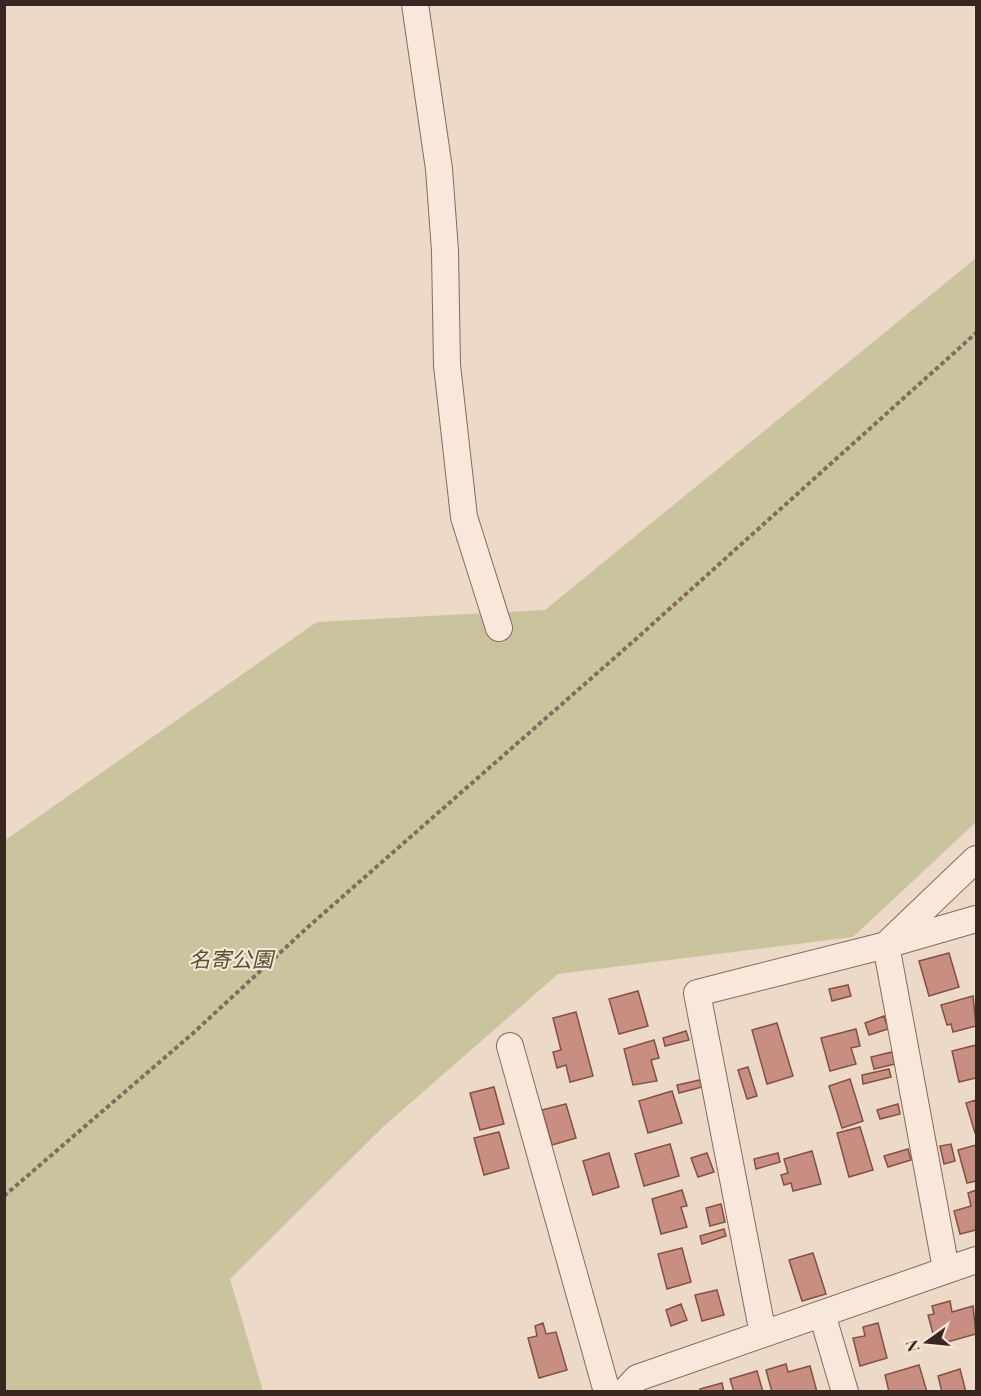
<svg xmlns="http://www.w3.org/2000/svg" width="981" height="1396" font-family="'Playfair Display','Noto Sans JP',serif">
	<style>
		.green { fill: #c9c49d }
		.building { fill: #c78e81; stroke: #845046; stroke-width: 1.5 }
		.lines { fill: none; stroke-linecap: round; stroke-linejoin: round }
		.minor-casing { stroke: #866a5e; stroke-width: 28 }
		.path { stroke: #866a5e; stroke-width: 4; stroke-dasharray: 4.5 3; stroke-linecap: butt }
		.minor { stroke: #f7e8db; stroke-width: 26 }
		.labels { text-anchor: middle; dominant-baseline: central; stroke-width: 4.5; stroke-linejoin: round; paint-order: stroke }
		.park-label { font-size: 21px; font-style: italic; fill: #525329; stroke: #f3e5d7 }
	</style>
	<rect width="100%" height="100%" fill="#ecd9c8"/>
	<path class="green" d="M976,258V822L853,937L558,974L383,1127L230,1279L263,1391H5L4,841L317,622L545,610Z"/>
	<path class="building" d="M949,953L959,987L929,996L919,961Z
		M848,985L851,996L832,1001L829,989Z
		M638,991L648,1026L619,1034L609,999Z
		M973,996L976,1026L953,1032L951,1024L947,1025L941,1005Z
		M576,1012L593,1076L570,1082L566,1065L557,1068L553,1052L561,1050L553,1018Z
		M884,1016L888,1029L869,1035L865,1023Z
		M777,1023L793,1076L767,1084L752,1030Z
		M856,1029L860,1046L851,1048L856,1064L830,1071L821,1038Z
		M686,1031L689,1040L665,1046L663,1038Z
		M654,1040L659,1058L651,1060L657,1081L633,1085L624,1049Z
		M976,1045V1078L959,1082L952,1051Z
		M892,1052L895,1064L874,1069L871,1057Z
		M748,1067L757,1096L747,1099L738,1070Z
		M889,1069L891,1077L863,1084L862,1075Z
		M850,1079L863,1121L842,1128L829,1086Z
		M700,1080L702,1087L679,1093L677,1085Z
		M494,1087L504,1124L480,1130L470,1093Z
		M672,1091L682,1123L648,1133L639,1101Z
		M976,1100V1133H975L966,1103Z
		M566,1104L576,1138L552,1145L542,1110Z
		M898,1104L900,1114L880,1119L877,1110Z
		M860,1127L873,1170L849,1177L837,1133Z
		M499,1132L509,1168L484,1175L474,1138Z
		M670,1144L679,1176L644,1186L635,1154Z
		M951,1144L955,1161L944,1164L940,1146Z
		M976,1145V1181L967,1183L958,1150Z
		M908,1149L911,1160L888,1167L884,1156Z
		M812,1151L821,1184L793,1191L791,1183L784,1185L781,1175L788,1173L784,1159Z
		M609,1153L619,1187L593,1195L583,1161Z
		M707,1153L714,1172L698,1177L691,1158Z
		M778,1153L780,1162L756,1169L754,1159Z
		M682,1190L687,1206L681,1207L687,1227L661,1234L652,1199Z
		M976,1190V1230L960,1234L954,1211L971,1206L968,1193Z
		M721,1204L725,1222L710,1226L706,1208Z
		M724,1229L726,1236L702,1244L700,1236Z
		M682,1248L691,1282L667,1289L658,1254Z
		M813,1253L826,1294L802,1301L789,1260Z
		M717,1290L724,1315L702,1321L695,1295Z
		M950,1301L952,1312L973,1306L976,1334L936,1345L928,1315L934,1314L932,1306Z
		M681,1304L687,1320L671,1326L666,1310Z
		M543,1323L546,1334L556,1332L567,1370L539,1378L528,1338L537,1336L535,1326Z
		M878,1323L887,1358L860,1366L853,1338L865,1336L863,1327Z
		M786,1364L788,1372L810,1366L817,1392H772L766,1370Z
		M919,1365L927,1392H889L885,1375Z
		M960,1369L966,1392H942L938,1376Z
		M757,1371L763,1392H734L730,1379Z
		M722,1383L724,1392H701L700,1389Z"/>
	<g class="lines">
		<defs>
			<path id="minor" d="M415,4L439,169L445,251L447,365L464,517L499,628
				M888,943L976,859
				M886,945L946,1269
				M510,1046L607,1392
				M822,1314L845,1392
				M763,1334L697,993L886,945L976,919
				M624,1392L637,1378L976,1260"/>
		</defs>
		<use href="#minor" class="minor-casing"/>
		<path class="path" d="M4,1196L191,1035L308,927L636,639L976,333"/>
		<use href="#minor" class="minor"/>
	</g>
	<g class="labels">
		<g class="park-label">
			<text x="231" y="958">名寄公園</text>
		</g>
	</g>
	<rect width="981" height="1396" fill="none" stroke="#382721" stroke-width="12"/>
	<g transform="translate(927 1342) rotate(255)" stroke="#f3e5d7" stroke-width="4.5" paint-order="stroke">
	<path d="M0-4.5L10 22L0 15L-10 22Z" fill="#382721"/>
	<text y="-9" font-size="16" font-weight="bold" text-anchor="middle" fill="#382721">N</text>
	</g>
</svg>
